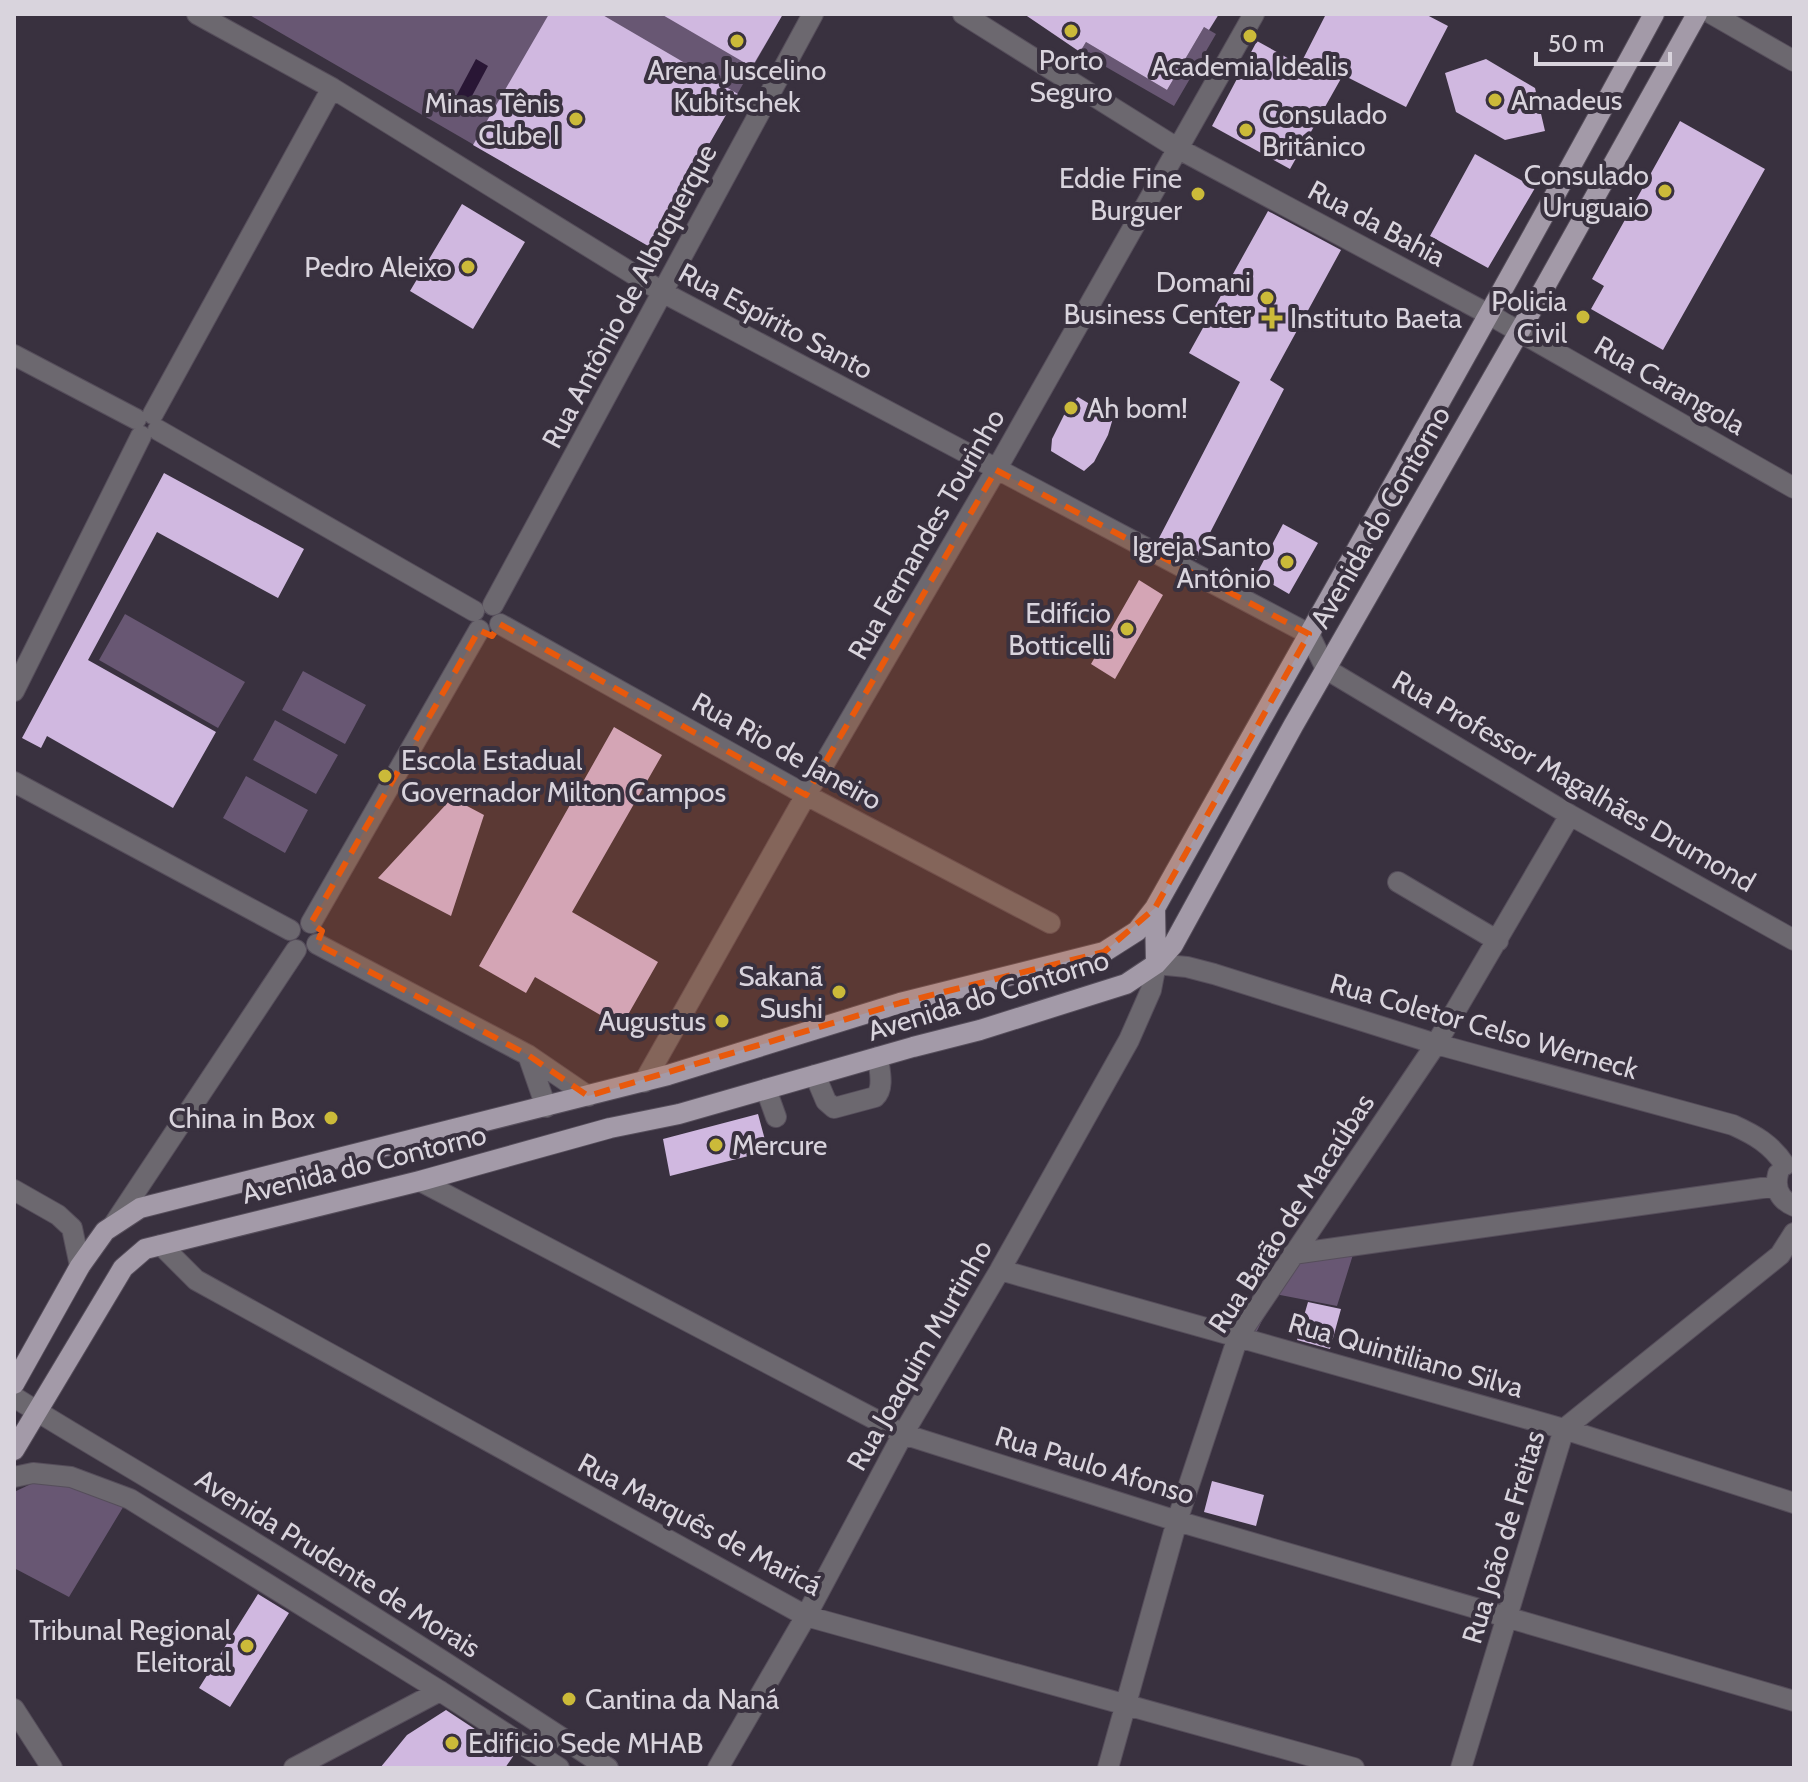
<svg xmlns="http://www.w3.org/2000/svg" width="1808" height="1782" font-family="Cabin,sans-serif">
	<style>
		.green { fill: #685773 }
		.water { fill: #291635 }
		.building { fill: #d0b8e0 }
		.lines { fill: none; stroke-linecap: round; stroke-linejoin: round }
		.minor-casing { stroke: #564e5b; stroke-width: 22 }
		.major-casing { stroke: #564e5b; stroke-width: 22 }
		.minor { stroke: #6c686f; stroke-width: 20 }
		.major { stroke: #a39aa8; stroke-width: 20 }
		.marked { fill: #e8590c; fill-opacity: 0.2; stroke: #e8590c; stroke-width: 6; stroke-dasharray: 16 10; stroke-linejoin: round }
		.poi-dot { fill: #cbba39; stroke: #39313f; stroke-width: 3 }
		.labels { text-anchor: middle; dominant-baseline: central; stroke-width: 8; stroke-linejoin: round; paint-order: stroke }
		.poi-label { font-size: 28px; fill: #d9d4dd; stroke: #39313f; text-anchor: end }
		.street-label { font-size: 28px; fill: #d9d4dd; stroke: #39313f }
	</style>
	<rect width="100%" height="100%" fill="#39313f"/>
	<path class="green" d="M248,14H783L650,247Z
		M1204,27L1216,34L1174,106L1080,52L1086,42L1167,90Z
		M125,614L245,682L218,728L99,660Z
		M303,671L366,705L345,744L282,710Z
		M275,720L338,755L316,794L253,760Z
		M246,776L308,810L285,853L223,818Z
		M1356,1245L1337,1306L1275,1294L1253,1339L1239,1335L1296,1255Z
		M33,1483H69L128,1499L69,1597L14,1568V1492Z"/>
	<path class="water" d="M476,59L488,66L465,109L453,102Z"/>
	<path class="building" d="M549,14H601L738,94L650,247L473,145Z
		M661,14H783L752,67Z
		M1024,14H1219L1209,30L1204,27L1167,90L1086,42L1080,52Z
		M1326,14H1425L1448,26L1406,107L1343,75L1290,169L1212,126L1257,41L1300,65Z
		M1486,59L1535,88L1545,131L1505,140L1456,112L1445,73Z
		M1680,121L1765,169L1663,350L1591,309L1604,286L1592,279Z
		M1475,154L1535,188L1488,268L1430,236Z
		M462,204L525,242L473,329L410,291Z
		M1268,211L1341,250L1270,380L1284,389L1196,560L1158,540L1240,382L1189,353Z
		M1078,397L1113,418L1108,435L1094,462L1084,471L1051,451L1052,439L1066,411Z
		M164,473L304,549L278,598L157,532L88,660L216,732L173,808L47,736L41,748L22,738Z
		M1283,524L1318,543L1289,594L1256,575Z
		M1139,580L1163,595L1115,679L1091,664Z
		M614,727L662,755L572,912L658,962L621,1027L535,977L526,993L479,966Z
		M452,798L484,815L451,916L378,878Z
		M758,1114L768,1151L670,1176L663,1139Z
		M1308,1302L1341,1309L1330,1349L1297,1340Z
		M1212,1481L1264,1495L1256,1526L1204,1512Z
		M258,1594L289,1613L230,1707L199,1688Z
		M446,1710L514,1755L505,1768H380L407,1735Z"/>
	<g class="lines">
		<defs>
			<path id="minor" d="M197,14L332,88L664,293L1309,634L1326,669L1570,815L1794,940
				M963,14L1177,148L1490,315L1794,488
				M1712,14L1794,61
				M14,355L136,419
				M153,414L332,88
				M158,430L474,611
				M493,605L813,14
				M500,624L806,795L1050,923
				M14,691L141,436
				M14,782L290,930
				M1398,882L1498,941
				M311,923L479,630
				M317,944L528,1055L588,1096
				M528,1055L546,1107
				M815,1075L826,1101L834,1108L875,1097C885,1088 879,1069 878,1057
				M644,1082L806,795L996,470L1254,14
				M766,1089L776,1117
				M1778,1174C1774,1189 1780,1200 1794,1206
				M420,1181L903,1434L1177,1521L1794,1701
				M14,1190L58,1215L72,1228L80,1266
				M114,1224L296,950
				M161,1245L196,1280L806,1616L1354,1768
				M1293,1254L1776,1186
				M1000,1270L1564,1429L1794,1503
				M14,1397C71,1433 129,1466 186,1501C329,1587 469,1677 608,1768
				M14,1477L33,1473L71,1477L130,1499L440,1691L559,1768
				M14,1709L52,1768
				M294,1768L440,1691
				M718,1768L806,1616L903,1434L1000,1270L1129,1040L1151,990L1156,964L1187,967L1214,974L1436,1044L1733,1125C1755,1135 1771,1144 1785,1165
				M1108,1768L1177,1521L1238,1337L1436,1044L1570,815
				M1461,1768L1564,1429L1780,1255L1794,1233"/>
			<path id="major" d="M1155,908L1156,964
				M14,1384L80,1266L105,1231L140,1208L668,1075L900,1003L1104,952L1137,931L1155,908C1322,610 1491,315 1654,14
				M14,1450L123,1268L145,1249L420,1181L610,1128L679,1114L913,1047L980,1030L1126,984L1156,964L1173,945L1293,726L1538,299L1697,14"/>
		</defs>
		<use href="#minor" class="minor-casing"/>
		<use href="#major" class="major-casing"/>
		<use href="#minor" class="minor"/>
		<use href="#major" class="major"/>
	</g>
	<path class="marked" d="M996,470L1309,634L1155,908L1104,952L900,1003L588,1096L528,1055L317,944L322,931L311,923L479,630L492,636L500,624L806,795Z"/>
	<g class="poi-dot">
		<circle cx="1071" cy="31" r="8"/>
		<circle cx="1250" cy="36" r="8"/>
		<circle cx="737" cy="41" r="8"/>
		<circle cx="1495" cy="100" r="8"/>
		<circle cx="576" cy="119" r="8"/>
		<circle cx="1246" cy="130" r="8"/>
		<circle cx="1665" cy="191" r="8"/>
		<circle cx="1198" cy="194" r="8"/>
		<circle cx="468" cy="267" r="8"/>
		<circle cx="1267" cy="298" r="8"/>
		<circle cx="1583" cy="317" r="8"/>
		<path d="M1268 306h8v8h8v8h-8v8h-8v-8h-8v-8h8z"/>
		<circle cx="1071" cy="408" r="8"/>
		<circle cx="1287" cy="562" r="8"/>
		<circle cx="1127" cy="629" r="8"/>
		<circle cx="385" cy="776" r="8"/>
		<circle cx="839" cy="992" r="8"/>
		<circle cx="722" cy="1021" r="8"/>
		<circle cx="331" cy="1118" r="8"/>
		<circle cx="716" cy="1145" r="8"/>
		<circle cx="247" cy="1646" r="8"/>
		<circle cx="569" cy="1699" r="8"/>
		<circle cx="452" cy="1743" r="8"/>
	</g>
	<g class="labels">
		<g class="poi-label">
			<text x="1071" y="60" text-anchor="middle">Porto<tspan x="1071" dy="32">Seguro</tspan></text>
			<text x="1250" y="66" text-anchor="middle">Academia Idealis</text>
			<text x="737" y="70" text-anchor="middle">Arena Juscelino<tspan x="737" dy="32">Kubitschek</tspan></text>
			<text x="1511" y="100" text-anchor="start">Amadeus</text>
			<text x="560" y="103">Minas Tênis<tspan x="560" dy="32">Clube I</tspan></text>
			<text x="1262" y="114" text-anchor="start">Consulado<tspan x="1262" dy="32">Britânico</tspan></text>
			<text x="1649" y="175">Consulado<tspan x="1649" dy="32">Uruguaio</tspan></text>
			<text x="1182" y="178">Eddie Fine<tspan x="1182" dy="32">Burguer</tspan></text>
			<text x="452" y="267">Pedro Aleixo</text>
			<text x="1251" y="282">Domani<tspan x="1251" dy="32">Business Center</tspan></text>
			<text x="1567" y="301">Policia<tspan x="1567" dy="32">Civil</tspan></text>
			<text x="1290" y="318" text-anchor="start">Instituto Baeta</text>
			<text x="1087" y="408" text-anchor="start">Ah bom!</text>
			<text x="1271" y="546">Igreja Santo<tspan x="1271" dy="32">Antônio</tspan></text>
			<text x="1111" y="613">Edifício<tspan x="1111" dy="32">Botticelli</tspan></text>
			<text x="401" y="760" text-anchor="start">Escola Estadual<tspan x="401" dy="32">Governador Milton Campos</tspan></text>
			<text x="823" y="976">Sakanã<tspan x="823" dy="32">Sushi</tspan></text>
			<text x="706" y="1021">Augustus</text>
			<text x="315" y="1118">China in Box</text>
			<text x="732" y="1145" text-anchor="start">Mercure</text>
			<text x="231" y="1630">Tribunal Regional<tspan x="231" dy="32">Eleitoral</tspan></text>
			<text x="585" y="1699" text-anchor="start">Cantina da Naná</text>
			<text x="468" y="1743" text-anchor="start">Edificio Sede MHAB</text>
		</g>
		<g class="street-label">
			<text transform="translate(1377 223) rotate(28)">Rua da Bahia</text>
			<text transform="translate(629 296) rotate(-62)">Rua Antônio de Albuquerque</text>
			<text transform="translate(776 321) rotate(28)">Rua Espírito Santo</text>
			<text transform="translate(1670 385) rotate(30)">Rua Carangola</text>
			<text transform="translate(1380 517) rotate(-60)">Avenida do Contorno</text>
			<text transform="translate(926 534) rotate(-60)">Rua Fernandes Tourinho</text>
			<text transform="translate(787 751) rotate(29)">Rua Rio de Janeiro</text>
			<text transform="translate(1574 781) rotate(30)">Rua Professor Magalhães Drumond</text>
			<text transform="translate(988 995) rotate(-17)">Avenida do Contorno</text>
			<text transform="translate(1484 1026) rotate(16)">Rua Coletor Celso Werneck</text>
			<text transform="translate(364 1164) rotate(-14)">Avenida do Contorno</text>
			<text transform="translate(1291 1213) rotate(-57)">Rua Barão de Macaúbas</text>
			<text transform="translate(919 1355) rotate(-60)">Rua Joaquim Murtinho</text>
			<text transform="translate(1406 1355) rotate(16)">Rua Quintiliano Silva</text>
			<text transform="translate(1095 1465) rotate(17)">Rua Paulo Afonso</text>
			<text transform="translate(700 1524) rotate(28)">Rua Marquês de Maricá</text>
			<text transform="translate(1503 1537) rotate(-73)">Rua João de Freitas</text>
			<text transform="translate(338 1563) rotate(32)">Avenida Prudente de Morais</text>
		</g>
	</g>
	<rect width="1808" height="1782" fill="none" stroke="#d9d4dd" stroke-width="32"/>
	<path d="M1536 52v12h134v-12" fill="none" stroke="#d9d4dd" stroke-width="4"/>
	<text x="1548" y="52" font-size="24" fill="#d9d4dd" stroke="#39313f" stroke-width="6" paint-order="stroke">50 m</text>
</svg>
